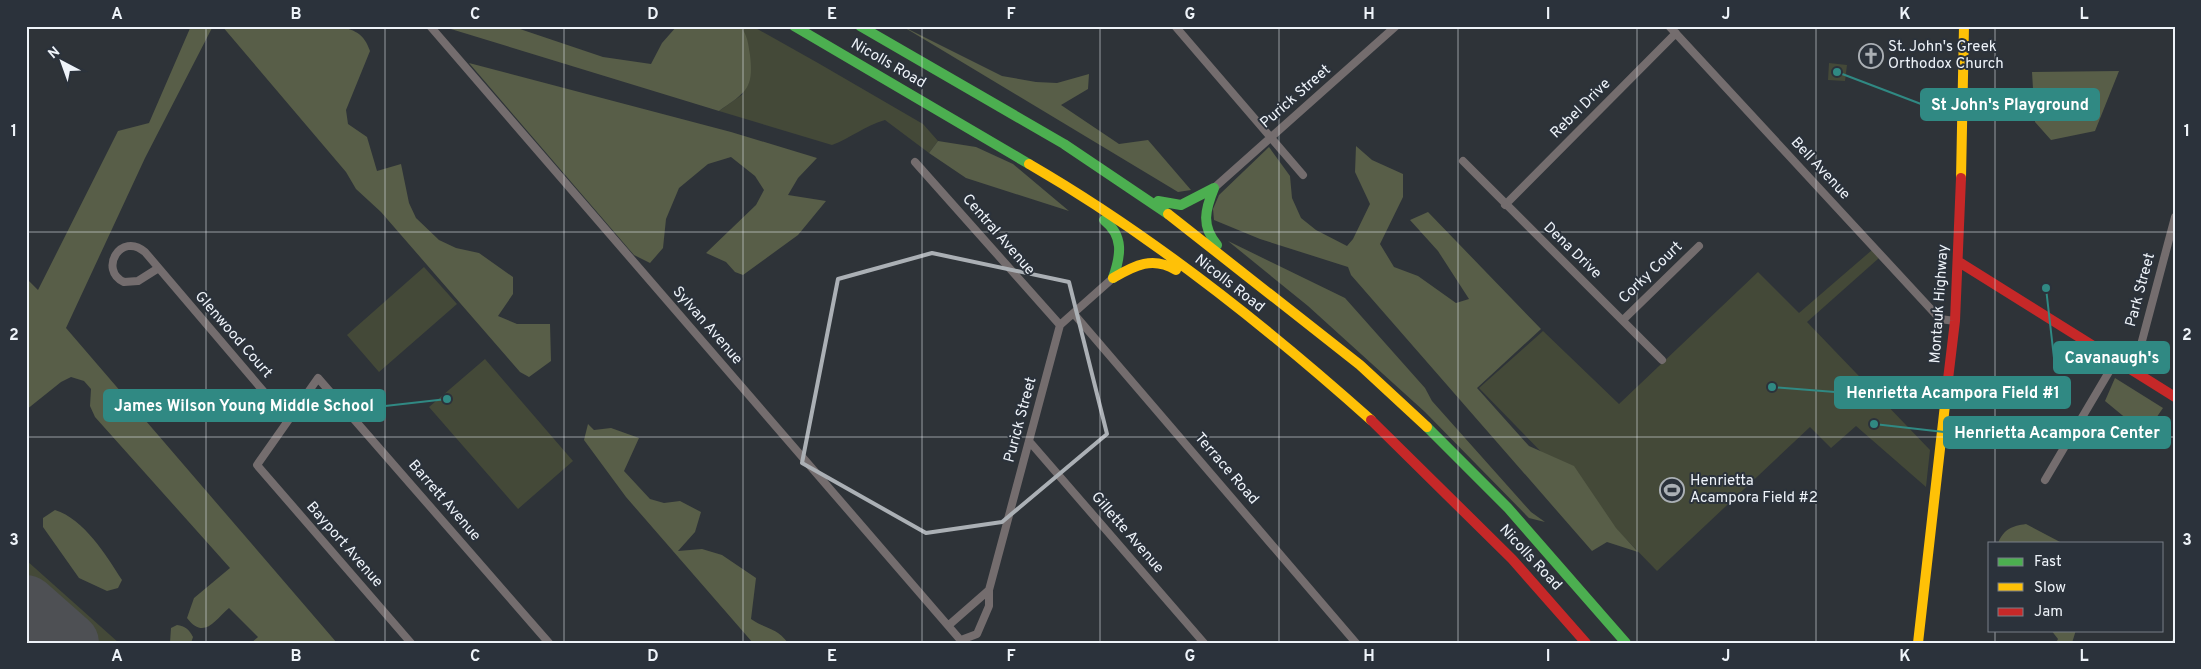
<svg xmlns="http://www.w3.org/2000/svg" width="2201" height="669" font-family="Overpass,sans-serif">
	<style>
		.green { fill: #444938 }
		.forest { fill: #585e48 }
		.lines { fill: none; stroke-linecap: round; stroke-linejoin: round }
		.runway { stroke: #4e5054; stroke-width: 60 }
		.street { stroke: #746d6e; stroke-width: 8 }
		.fast { stroke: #4caf50; stroke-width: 10 }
		.slow { stroke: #ffc107; stroke-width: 10 }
		.jam { stroke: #c62828; stroke-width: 10 }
		.rail-casing { stroke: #6f6e71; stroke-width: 4.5 }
		.rail { stroke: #2b323b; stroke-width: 2.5; stroke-dasharray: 8; stroke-linecap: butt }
		.marked { fill: none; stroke: #abb0b5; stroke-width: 4; stroke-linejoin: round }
		.grid { fill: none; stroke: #eef3f9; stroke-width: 1; stroke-opacity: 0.55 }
		.labels { text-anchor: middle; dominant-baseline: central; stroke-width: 4; stroke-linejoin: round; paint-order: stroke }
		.poi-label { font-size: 15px; fill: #eef3f9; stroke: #2b323b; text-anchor: start }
		.street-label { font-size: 15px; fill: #eef3f9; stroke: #2b323b }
		.leader { fill: none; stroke: #308983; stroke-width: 2 }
		.callout-dot { fill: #308983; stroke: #2b323b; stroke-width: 2 }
		.callout { fill: #308983; stroke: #308983; stroke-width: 2 }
		.callout-label { font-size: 16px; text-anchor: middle; font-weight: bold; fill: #fff }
		.neatline { fill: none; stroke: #eef3f9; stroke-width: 2 }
		.grid-label { font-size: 16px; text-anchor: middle; font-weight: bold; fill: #eef3f9 }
	</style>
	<rect width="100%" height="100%" fill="#2e3338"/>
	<path class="green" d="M733,26H752L818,63L923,124L938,141L929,153L885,120C864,126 851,138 832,145L719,111L743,94Z
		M1829,63L1847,65L1845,81L1828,80Z
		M1872,250L1879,258L1807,322L1930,450L1926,487L1856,426L1831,448L1810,427L1657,571L1479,388L1543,331L1619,404L1758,272L1799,313Z
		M424,267L457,304L379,372L347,335Z
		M485,359L573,461L518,509L429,407Z
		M26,560L119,643H26Z"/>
	<path class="forest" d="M191,26H213L145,158L66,328L337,643H251L258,637L229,608C214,621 204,640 187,618L194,598L230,568L95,417L90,406L91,389L84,381L71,377L61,382L26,410V278L38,290L118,131L149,123Z
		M222,26H339C357,31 364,34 370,51L346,110L348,124L367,137L377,171L401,164L409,203L416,218L439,240L456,248L479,253L513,277V294L498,316L517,324H550L551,361L529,377L520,372L381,212L356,189L346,172Z
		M441,26H511L603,57L651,64L662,43L677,26H740C748,36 748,43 750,55C754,89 746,92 719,111Z
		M902,26L1002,76L1036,82L1057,83L1089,74L1088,89L1061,105L1119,144L1148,140L1191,190L1178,192Z
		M469,63L731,132L817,158L798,178L788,195L826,201L798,235L743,275L735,272L726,262L706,253L756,205L764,190L755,176L731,157L708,164L679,188L666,219L663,248L650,263L634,255Z
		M2119,71L2095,131L2051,140L2035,122L2032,72Z
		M938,141L976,147L1013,164L1069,211L966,178L929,153Z
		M1356,146L1372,160L1403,174V197L1380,244L1394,267L1418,276L1456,303L1469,299L1438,251L1410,220L1428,212L1541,329L1477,388L1529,446L1574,466L1616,528L1638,552L1607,542L1592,551L1351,275L1348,267L1260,239L1214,220L1213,209L1219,195L1269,147L1290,176L1292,198L1301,218L1316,230L1347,246L1353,239L1370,204L1355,172Z
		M1228,241L1345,298L1425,388L1432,401L1531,512L1545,522L1529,518L1425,412L1308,306Z
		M2115,378L2163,408L2145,434L2105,401Z
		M588,424L594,430L611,428L639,438L624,471L650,499L664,503L680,501L701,512L695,532L678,551L702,549L722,555L756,578L751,619C767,630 776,627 788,643H753L626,497L584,440Z
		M55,510C84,519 106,555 122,580L118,588L107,591L79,578L43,527V518Z
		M2026,524L2062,543H1998C2004,529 2012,526 2026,524Z
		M177,625C185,626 189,629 193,637L191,643H170L171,628Z
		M2051,630H2076L2072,643H2056L2058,639Z"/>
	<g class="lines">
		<path class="runway" d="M26,605L69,643"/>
		<path class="street" d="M430,26L963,643
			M1175,26L1303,175
			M1669,26L1940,319L1955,321
			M1463,161L1662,360
			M915,162L1060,325
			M1214,188L1396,26
			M1505,205L1676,33
			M157,269L138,281L124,282C98,270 121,231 145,252L288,420
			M1074,314L1356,643
			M1623,320L1699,246
			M2134,371L2175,217
			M1029,441L1204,643
			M2045,480L2116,360
			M989,590L1060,325L1113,278
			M949,625L989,590V606L977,634L961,640
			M411,643L257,465L318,378L549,643"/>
		<path class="fast" d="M794,26L1029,164
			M860,26L1064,144L1168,214
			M1214,188C1205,210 1201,226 1217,245
			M1158,201L1181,205L1214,188
			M1104,220C1124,236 1121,255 1113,278
			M1427,427L1508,508L1626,643"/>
		<path class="slow" d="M1029,164C1150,234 1267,327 1371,420
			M1961,178L1964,26
			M1168,214L1360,365L1427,427
			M1113,278C1135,265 1153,256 1176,270
			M1918,643L1946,396"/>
		<path class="jam" d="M1959,262L2175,397
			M1946,396L1955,321L1961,178
			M1371,420L1512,559L1586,643"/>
		<defs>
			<path id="rail" d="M2174,643L2175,640"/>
		</defs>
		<use href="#rail" class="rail-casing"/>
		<use href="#rail" class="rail"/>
	</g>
	<path class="marked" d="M932,253L1069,282L1107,434L1002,522L926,533L802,463L838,279Z"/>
	<path class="grid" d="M206,26V643M385,26V643M564,26V643M743,26V643M922,26V643M1100,26V643M1279,26V643M1458,26V643M1637,26V643M1816,26V643M1995,26V543M26,232H2175M26,437H2175M1995,630V643"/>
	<defs>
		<symbol id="church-ring" viewBox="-11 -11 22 22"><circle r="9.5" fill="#2b323b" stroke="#abb0b5" stroke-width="1.5"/><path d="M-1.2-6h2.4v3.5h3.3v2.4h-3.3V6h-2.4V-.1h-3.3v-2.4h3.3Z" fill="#abb0b5"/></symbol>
		<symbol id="stadium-ring" viewBox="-11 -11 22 22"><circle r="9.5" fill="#2b323b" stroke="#abb0b5" stroke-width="1.5"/><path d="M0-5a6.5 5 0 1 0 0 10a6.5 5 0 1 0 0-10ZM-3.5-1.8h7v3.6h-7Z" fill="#abb0b5"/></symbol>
	</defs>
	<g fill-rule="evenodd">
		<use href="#church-ring" x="1857" y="42" width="28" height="28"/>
		<use href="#stadium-ring" x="1658" y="476" width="28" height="28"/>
	</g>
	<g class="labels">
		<g class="poi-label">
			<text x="1888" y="47">St. John's Greek<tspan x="1888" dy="17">Orthodox Church</tspan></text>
			<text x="1690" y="481">Henrietta<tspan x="1690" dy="17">Acampora Field #2</tspan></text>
		</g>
		<g class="street-label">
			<text transform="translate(888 64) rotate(30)">Nicolls Road</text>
			<text transform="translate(1296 97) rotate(-41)">Purick Street</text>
			<text transform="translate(1581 109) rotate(-45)">Rebel Drive</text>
			<text transform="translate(1820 169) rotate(47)">Bell Avenue</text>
			<text transform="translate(998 235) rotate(49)">Central Avenue</text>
			<text transform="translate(1572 251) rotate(44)">Dena Drive</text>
			<text transform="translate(1651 273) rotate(-44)">Corky Court</text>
			<text transform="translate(1229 284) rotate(38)">Nicolls Road</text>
			<text transform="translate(2141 290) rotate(-75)">Park Street</text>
			<text transform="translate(1940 304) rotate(-86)">Montauk Highway</text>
			<text transform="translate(707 326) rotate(49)">Sylvan Avenue</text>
			<text transform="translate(233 335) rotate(49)">Glenwood Court</text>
			<text transform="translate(1021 420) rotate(-75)">Purick Street</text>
			<text transform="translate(1226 469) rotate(49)">Terrace Road</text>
			<text transform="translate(444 501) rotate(49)">Barrett Avenue</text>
			<text transform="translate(1127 533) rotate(49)">Gillette Avenue</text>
			<text transform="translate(344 545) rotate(49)">Bayport Avenue</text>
			<text transform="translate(1530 558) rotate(47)">Nicolls Road</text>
		</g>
	</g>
	<path class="leader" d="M1837 72L1921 104M2046 288L2054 358M1772 387L1835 392M447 399L385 406M1874 424L1944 432"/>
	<g class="callout-dot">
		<circle cx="1837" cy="72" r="5"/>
		<circle cx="2046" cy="288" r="5"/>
		<circle cx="1772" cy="387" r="5"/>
		<circle cx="447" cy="399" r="5"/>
		<circle cx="1874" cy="424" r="5"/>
	</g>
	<g class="callout">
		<rect x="1921" y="89" width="178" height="31" rx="5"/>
		<rect x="2054" y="342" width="115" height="31" rx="5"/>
		<rect x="1835" y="377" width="235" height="31" rx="5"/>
		<rect x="104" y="390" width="281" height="31" rx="5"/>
		<rect x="1944" y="417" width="226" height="31" rx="5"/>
	</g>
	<g class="callout-label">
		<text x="2010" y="110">St John's Playground</text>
		<text x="2112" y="363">Cavanaugh's</text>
		<text x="1953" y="398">Henrietta Acampora Field #1</text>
		<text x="244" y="411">James Wilson Young Middle School</text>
		<text x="2057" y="438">Henrietta Acampora Center</text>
	</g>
	<rect width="2201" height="669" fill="none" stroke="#2b323b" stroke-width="55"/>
	<rect x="1988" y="542" width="175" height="90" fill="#2b323b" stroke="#797f87"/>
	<rect x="1998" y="558" width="25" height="8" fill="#4caf50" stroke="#797f87"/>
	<text x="2034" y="566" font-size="15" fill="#eef3f9">Fast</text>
	<rect x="1998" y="583" width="25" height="8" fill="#ffc107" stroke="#797f87"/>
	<text x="2034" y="592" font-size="15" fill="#eef3f9">Slow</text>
	<rect x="1998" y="608" width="25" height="8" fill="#c62828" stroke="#797f87"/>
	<text x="2034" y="616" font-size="15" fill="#eef3f9">Jam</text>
	<g transform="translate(62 62) rotate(319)" stroke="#2b323b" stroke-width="4" paint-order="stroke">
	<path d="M0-4L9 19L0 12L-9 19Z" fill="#eef3f9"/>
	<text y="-8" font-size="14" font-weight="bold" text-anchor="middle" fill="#eef3f9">N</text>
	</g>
	<rect x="28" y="28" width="2146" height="614" class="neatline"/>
	<g class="grid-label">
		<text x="117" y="19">A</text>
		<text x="296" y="19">B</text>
		<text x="475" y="19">C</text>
		<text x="653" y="19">D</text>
		<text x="832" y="19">E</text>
		<text x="1011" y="19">F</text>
		<text x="1190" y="19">G</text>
		<text x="1369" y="19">H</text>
		<text x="1548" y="19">I</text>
		<text x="1726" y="19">J</text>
		<text x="1905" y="19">K</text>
		<text x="2084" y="19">L</text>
		<text x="14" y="136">1</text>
		<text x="2187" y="136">1</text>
		<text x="14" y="340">2</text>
		<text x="2187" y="340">2</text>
		<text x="14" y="545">3</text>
		<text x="2187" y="545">3</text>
		<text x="117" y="661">A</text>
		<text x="296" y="661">B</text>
		<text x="475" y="661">C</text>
		<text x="653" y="661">D</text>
		<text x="832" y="661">E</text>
		<text x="1011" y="661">F</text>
		<text x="1190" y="661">G</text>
		<text x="1369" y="661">H</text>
		<text x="1548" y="661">I</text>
		<text x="1726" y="661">J</text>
		<text x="1905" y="661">K</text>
		<text x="2084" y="661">L</text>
	</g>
</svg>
